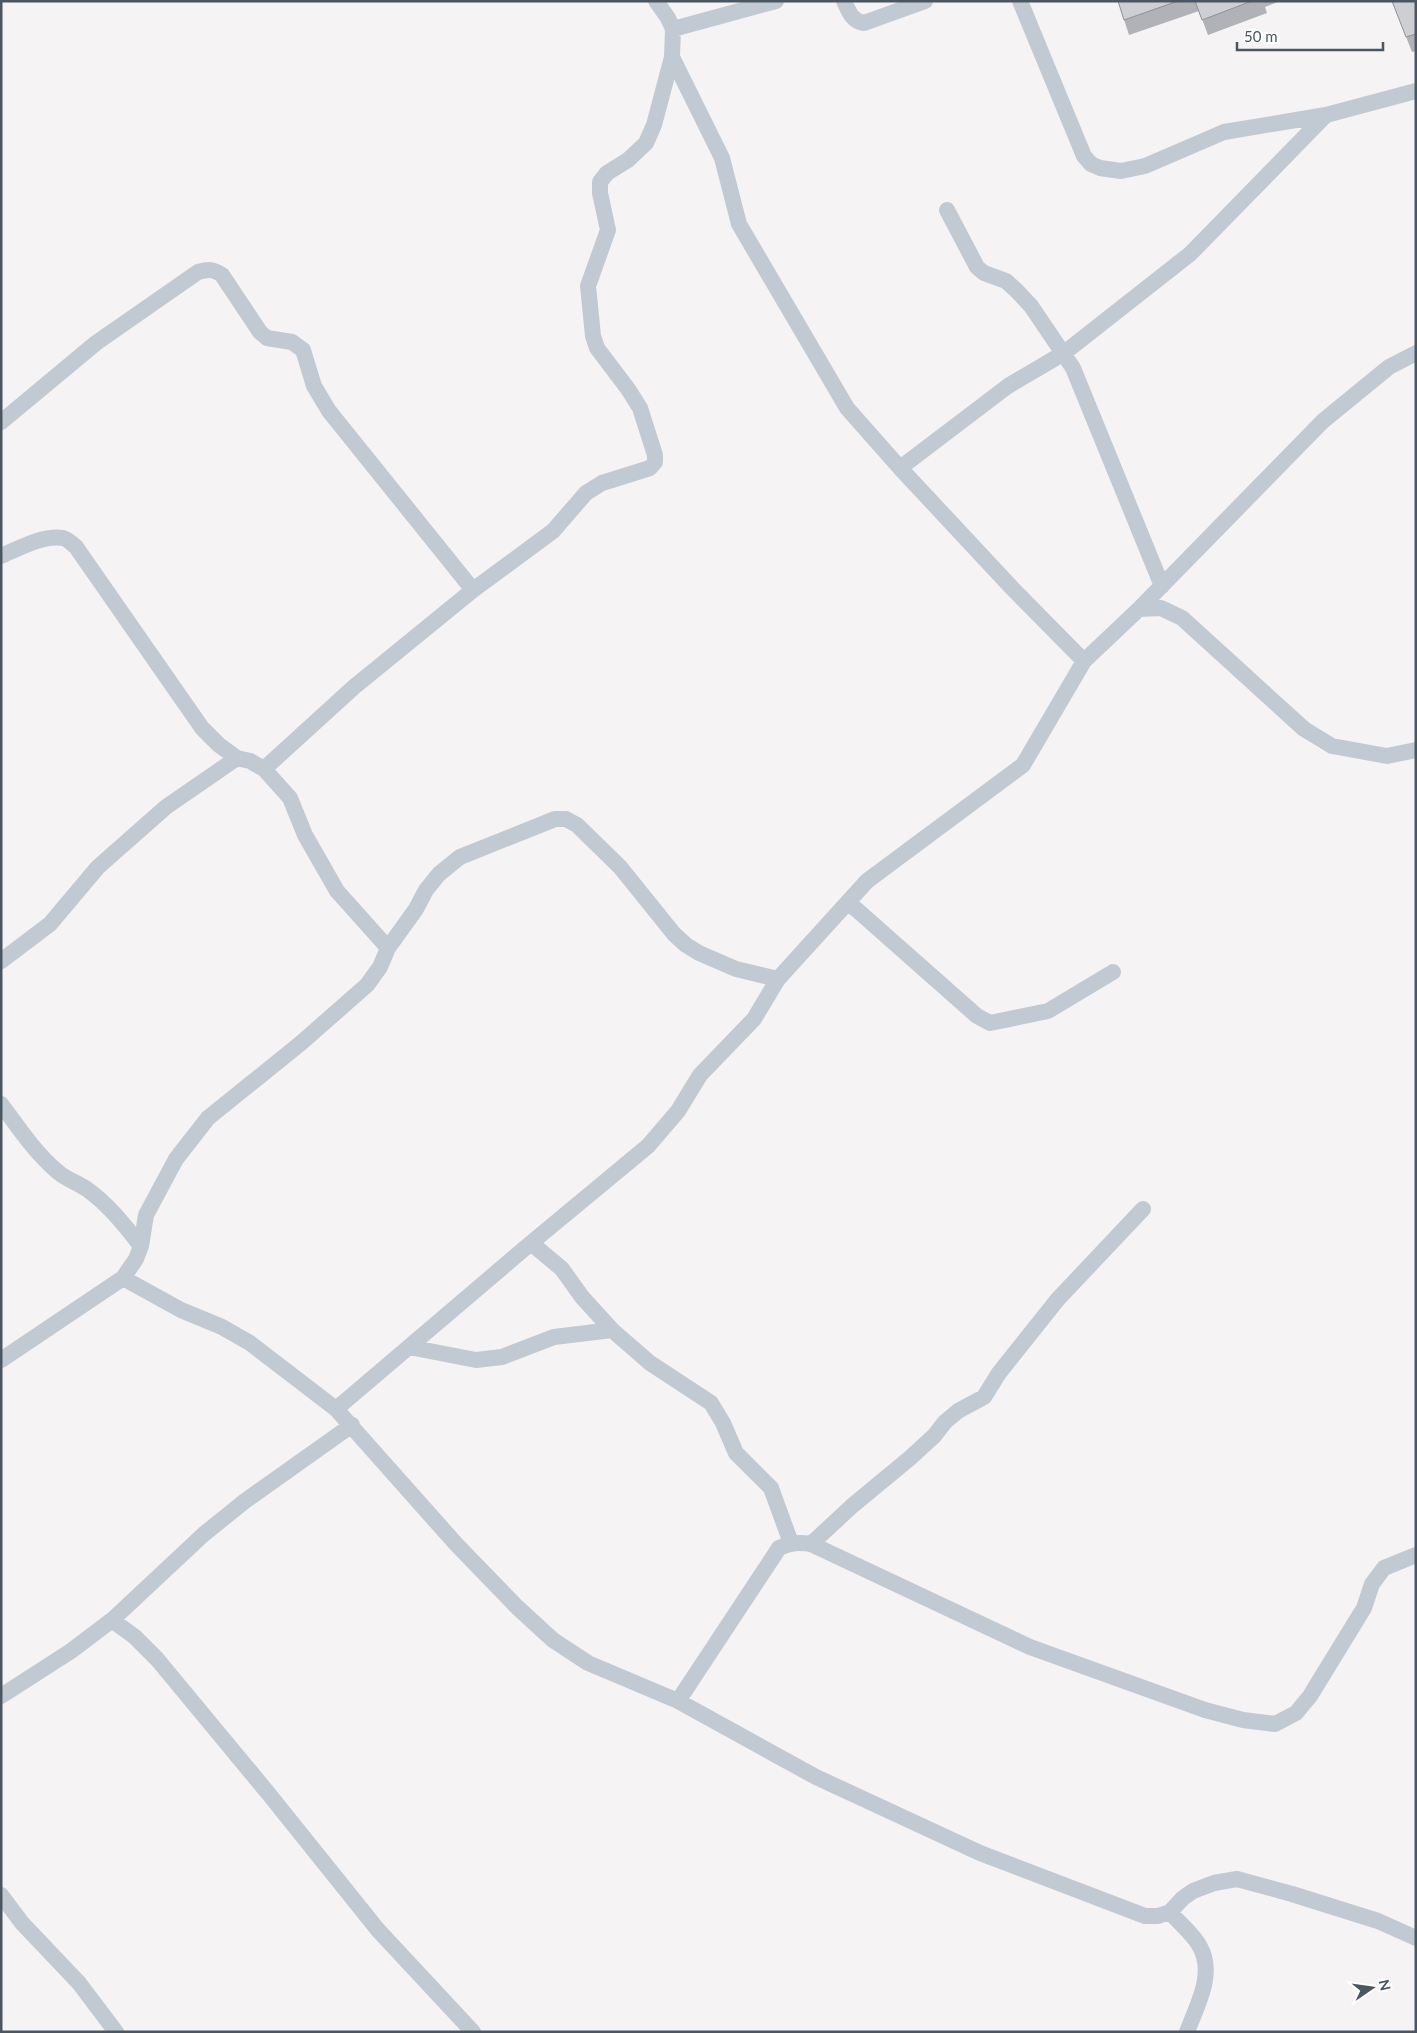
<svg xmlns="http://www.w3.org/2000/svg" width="1417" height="2033" font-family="Lato,sans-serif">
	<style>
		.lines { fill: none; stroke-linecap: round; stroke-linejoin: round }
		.street { stroke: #c1cad2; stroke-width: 16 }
		.wall { fill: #b0b2b7 }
		.building { fill: #cdcfd5; stroke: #909195 }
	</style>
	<rect width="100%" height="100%" fill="#f5f3f3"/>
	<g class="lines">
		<path class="street" d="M656,1L668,18L673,29
			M844,1C849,12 852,21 864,23L925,1
			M1020,1L1084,156L1091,164L1100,168L1121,171L1145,166L1224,132L1326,115L1416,91
			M672,57L722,158L739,224L847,408L900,468L1012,588L1084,661
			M947,210L977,267L984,273L1006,281L1016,290L1031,306L1073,368L1162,586
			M1,422L96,343L198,272C209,269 213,269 222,275L260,332L267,338L292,342L303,350L314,386L329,411L473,590
			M900,468L1008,386L1064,353L1190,254L1326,115
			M1,556C20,548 42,535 63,538C68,539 72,544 76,547L202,728L219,745L237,758L250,761L264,769L290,798L305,835L337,891L388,948
			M1139,609L1323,421L1389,367L1416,353
			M264,769L354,687L473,590L553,531L586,493L602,483L650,468L655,462V455L640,408L628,389L597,348L593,336L588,286L608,230L600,193V182L607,173L628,160L646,143L654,125L672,57L673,29L776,1
			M848,902L977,1016L990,1023L1048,1011L1113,972
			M1,961L50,924L98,867L166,807L237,758
			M1,1104C18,1127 36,1154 58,1172C67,1180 79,1183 88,1190C109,1205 125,1226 141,1246
			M531,1243L562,1269L582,1297L612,1330L650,1363L711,1403L723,1423L736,1453L771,1488L791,1543
			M123,1278L181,1310L222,1327L250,1343L336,1409L456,1544L517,1607L553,1640L588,1663L678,1701L816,1777L980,1853L1145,1916H1158L1170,1912L1183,1898L1193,1891L1214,1883L1237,1879L1292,1894L1378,1921L1416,1938
			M409,1347L476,1360L502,1357L554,1337L612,1330
			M1,1360L123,1278L136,1259L141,1246L146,1215L176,1159L208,1118L301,1043L367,985L380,967L388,948L416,909L426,890L439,874L460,857L555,819H566L577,825L620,867L674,934L686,945L699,953L736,969L778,979L867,881L1023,765L1084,661L1139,609L1161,608L1182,618L1304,729L1332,746L1387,756L1416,750
			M336,1409L531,1243L648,1146L678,1111L700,1075L754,1019L778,979
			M811,1544L852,1506L910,1458L934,1436L945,1422L958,1411L984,1397L999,1373L1058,1299L1143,1209
			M112,1620L135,1637L157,1659L268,1793L378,1930L473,2032
			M1,1696L71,1651L112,1620L204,1534L245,1501L352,1425
			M678,1701L779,1548C791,1543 798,1542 811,1544L1030,1647L1205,1710L1243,1720L1275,1724L1296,1713L1310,1696L1364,1608L1372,1584L1384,1568L1416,1555
			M1,1895L22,1923L79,1983L116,2032
			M1170,1912C1179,1923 1192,1933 1199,1945C1216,1973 1197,2005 1187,2032"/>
	</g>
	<path class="wall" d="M1118,1H1280L1265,7L1267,13L1208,35L1199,11L1129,35Z
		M1392,1H1416V51L1412,52Z"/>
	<path class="building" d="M1118,1H1178L1124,20Z
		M1195,1H1252L1202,20Z
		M1392,1H1416V34L1406,37Z"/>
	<rect width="1417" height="2033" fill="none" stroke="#4a5661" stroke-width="5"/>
	<g transform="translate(1372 1988) rotate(77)" stroke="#ffffff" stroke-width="4" paint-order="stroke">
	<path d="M0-4L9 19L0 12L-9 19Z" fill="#4a5661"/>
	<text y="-8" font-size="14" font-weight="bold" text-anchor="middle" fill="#4a5661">N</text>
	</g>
	<path d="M1237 42v8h146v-8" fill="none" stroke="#4a5661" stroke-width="2.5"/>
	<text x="1244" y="42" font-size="15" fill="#4a5661" stroke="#ffffff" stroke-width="4" paint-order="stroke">50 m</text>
</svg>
